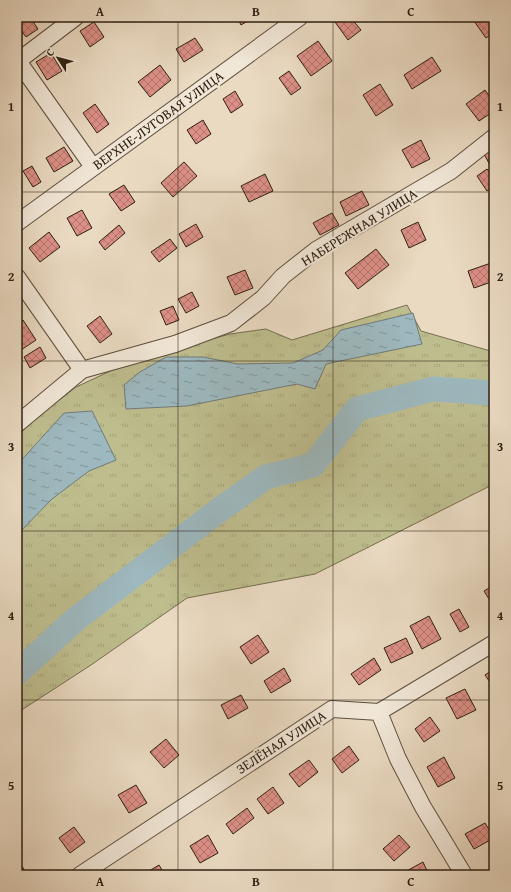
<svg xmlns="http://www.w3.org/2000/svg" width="511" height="892" font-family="'Gentium Book Plus',serif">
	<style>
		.grass { fill: url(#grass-tufts); stroke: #766e50 }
		.water { fill: url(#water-ripples); stroke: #717b79 }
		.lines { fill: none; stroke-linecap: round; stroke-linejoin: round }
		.river { stroke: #9db8be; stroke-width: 25 }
		.building { fill: url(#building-cross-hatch); stroke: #2e2012 }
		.minor-casing { stroke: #5d4e3e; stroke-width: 18 }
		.minor { stroke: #f1e7d7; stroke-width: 16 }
		.grid { fill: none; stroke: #2e2012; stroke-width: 1; stroke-opacity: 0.55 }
		.labels { text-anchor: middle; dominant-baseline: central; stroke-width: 4; stroke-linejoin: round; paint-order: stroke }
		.street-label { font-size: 14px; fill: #2e2012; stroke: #f1e7d7 }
		.neatline { fill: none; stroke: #2e2012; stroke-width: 1.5 }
		.grid-label { font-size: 13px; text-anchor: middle; font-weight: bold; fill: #2e2012 }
	</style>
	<defs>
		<pattern id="grass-tufts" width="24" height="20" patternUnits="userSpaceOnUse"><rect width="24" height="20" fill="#bebd8e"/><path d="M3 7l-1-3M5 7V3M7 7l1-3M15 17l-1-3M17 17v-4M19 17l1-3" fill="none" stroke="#a4a279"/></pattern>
		<pattern id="water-ripples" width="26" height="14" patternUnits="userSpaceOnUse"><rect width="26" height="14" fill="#9db8be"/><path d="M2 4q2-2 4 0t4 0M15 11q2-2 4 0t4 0" fill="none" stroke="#809599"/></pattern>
		<pattern id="building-cross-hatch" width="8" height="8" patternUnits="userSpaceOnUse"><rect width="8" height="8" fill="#dd9087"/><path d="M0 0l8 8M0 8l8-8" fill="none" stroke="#b4756d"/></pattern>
	</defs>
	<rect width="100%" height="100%" fill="#eadac2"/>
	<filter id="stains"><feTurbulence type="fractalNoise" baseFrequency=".005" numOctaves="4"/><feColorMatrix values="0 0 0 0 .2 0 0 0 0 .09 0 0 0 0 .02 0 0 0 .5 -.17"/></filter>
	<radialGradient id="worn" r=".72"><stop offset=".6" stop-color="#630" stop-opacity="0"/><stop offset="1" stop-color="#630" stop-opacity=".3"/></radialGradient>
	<path class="grass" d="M407,305L421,331L494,352V484L315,574L187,598L91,665L17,713V438L29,423L76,387L132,361L230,334L266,329L292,340Z"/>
	<path class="water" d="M413,313L422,344L326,364L315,389L297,384L187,406L126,409L124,385L140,372L166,357H203L238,364L293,363L323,350L341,330Z
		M92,411L116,460L89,471L52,499L17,535V465L64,413Z"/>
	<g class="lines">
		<path class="river" d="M17,673L76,619L218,511L266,477L313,465L357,409L433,389L494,393"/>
	</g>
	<path class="building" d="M24,17H30L38,29L26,37L17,25V22Z
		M237,17H254L241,25Z
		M341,17H350L361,30L348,40L335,22Z
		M479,17H494V32L486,38L474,21Z
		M94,22L104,37L90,47L80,31Z
		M195,38L203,50L184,62L176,49Z
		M318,41L332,61L311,76L297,56Z
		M51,53L62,71L47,80L36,62Z
		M432,57L441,71L412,89L404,75Z
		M160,65L171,80L150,97L138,82Z
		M289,71L301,88L291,95L279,78Z
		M380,84L393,105L376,116L363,95Z
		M485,90L494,103V111L479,121L466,104Z
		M235,91L243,105L231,113L223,99Z
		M95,104L109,124L97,133L83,113Z
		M203,120L211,134L196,144L187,130Z
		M421,140L430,159L412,168L402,150Z
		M64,147L73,161L54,172L46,158Z
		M494,148V163L490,165L484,154Z
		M184,162L197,176L173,197L161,183Z
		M32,166L41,182L33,187L23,171Z
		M487,169L494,179V186L487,191L477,176Z
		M265,174L273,191L249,202L241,186Z
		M124,185L135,202L121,211L109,194Z
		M362,191L369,205L346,216L340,202Z
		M82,210L92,228L77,236L67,218Z
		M332,213L339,225L320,235L313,223Z
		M418,222L426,240L409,248L401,230Z
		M196,224L203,237L186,247L179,234Z
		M119,225L125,233L105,250L99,242Z
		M49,232L60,247L40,262L29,248Z
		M170,239L177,248L159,262L151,252Z
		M376,249L389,265L358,289L345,273Z
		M491,263L494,274V281L474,288L468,271Z
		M245,270L253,288L235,295L227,277Z
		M192,292L199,306L186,313L178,299Z
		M173,306L179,320L166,325L160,311Z
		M100,316L112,334L100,343L87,326Z
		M23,320L36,340L21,350L17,344V323Z
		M40,347L46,358L30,368L24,357Z
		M494,585V607L484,591Z
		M459,609L469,627L460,632L450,614Z
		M429,616L441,639L422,649L410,626Z
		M258,635L269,652L251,664L240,647Z
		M406,638L413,653L391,663L384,648Z
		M374,658L381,670L359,685L351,674Z
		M284,668L291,681L271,693L264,681Z
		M494,669V688L485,675Z
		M465,689L476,710L457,719L446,698Z
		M241,695L248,708L228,719L221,705Z
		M430,717L440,731L424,742L415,729Z
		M166,739L179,755L164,768L150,752Z
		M349,746L359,760L342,773L332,759Z
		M444,757L455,778L438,787L427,767Z
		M309,760L318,772L299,787L289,774Z
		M136,785L147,803L129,813L118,795Z
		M273,787L284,803L268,814L257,799Z
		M247,808L254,818L233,834L226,824Z
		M485,823L494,838L474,849L465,834Z
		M74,827L85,842L70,853L59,838Z
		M208,835L218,853L200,863L190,846Z
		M399,835L410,847L394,861L383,849Z
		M19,862L28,875H17V864Z
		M423,862L429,875H402L401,874Z
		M159,865L165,875H145L144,874Z"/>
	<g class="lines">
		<defs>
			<path id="minor" d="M76,17L18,61L93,167
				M17,223L300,17
				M17,277L82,370
				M17,424L82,370L175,344L231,323L263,298L283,276L316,250L451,171L494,137
				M379,712L398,759L423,807L464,875
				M80,875L332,709L379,712L494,643"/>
		</defs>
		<use href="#minor" class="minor-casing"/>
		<use href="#minor" class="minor"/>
	</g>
	<path class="grid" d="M178,17V875M333,17V875M17,192H494M17,361H494M17,531H494M17,700H494"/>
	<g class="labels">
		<g class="street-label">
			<text transform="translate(158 120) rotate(-36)">ВЕРХНЕ-ЛУГОВАЯ УЛИЦА</text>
			<text transform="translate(359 227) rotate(-32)">НАБЕРЕЖНАЯ УЛИЦА</text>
			<text transform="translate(281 742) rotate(-33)">ЗЕЛЁНАЯ УЛИЦА</text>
		</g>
	</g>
	<rect width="511" height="892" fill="none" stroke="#eadac2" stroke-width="44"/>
	<g transform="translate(58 58) rotate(306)" stroke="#f1e7d7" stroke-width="3" paint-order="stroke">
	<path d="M0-3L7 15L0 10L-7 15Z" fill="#2e2012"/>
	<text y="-6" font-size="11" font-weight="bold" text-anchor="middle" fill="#2e2012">С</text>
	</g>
	<rect x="22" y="22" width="467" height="848" class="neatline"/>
	<g class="grid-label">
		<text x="100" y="16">A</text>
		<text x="256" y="16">B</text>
		<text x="411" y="16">C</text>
		<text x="11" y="111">1</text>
		<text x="500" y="111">1</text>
		<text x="11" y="281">2</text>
		<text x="500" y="281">2</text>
		<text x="11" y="451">3</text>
		<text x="500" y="451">3</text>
		<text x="11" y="620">4</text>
		<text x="500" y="620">4</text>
		<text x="11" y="790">5</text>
		<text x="500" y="790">5</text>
		<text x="100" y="886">A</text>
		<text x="256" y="886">B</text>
		<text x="411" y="886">C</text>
	</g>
	<rect width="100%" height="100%" filter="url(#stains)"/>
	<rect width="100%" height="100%" fill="url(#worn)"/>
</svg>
